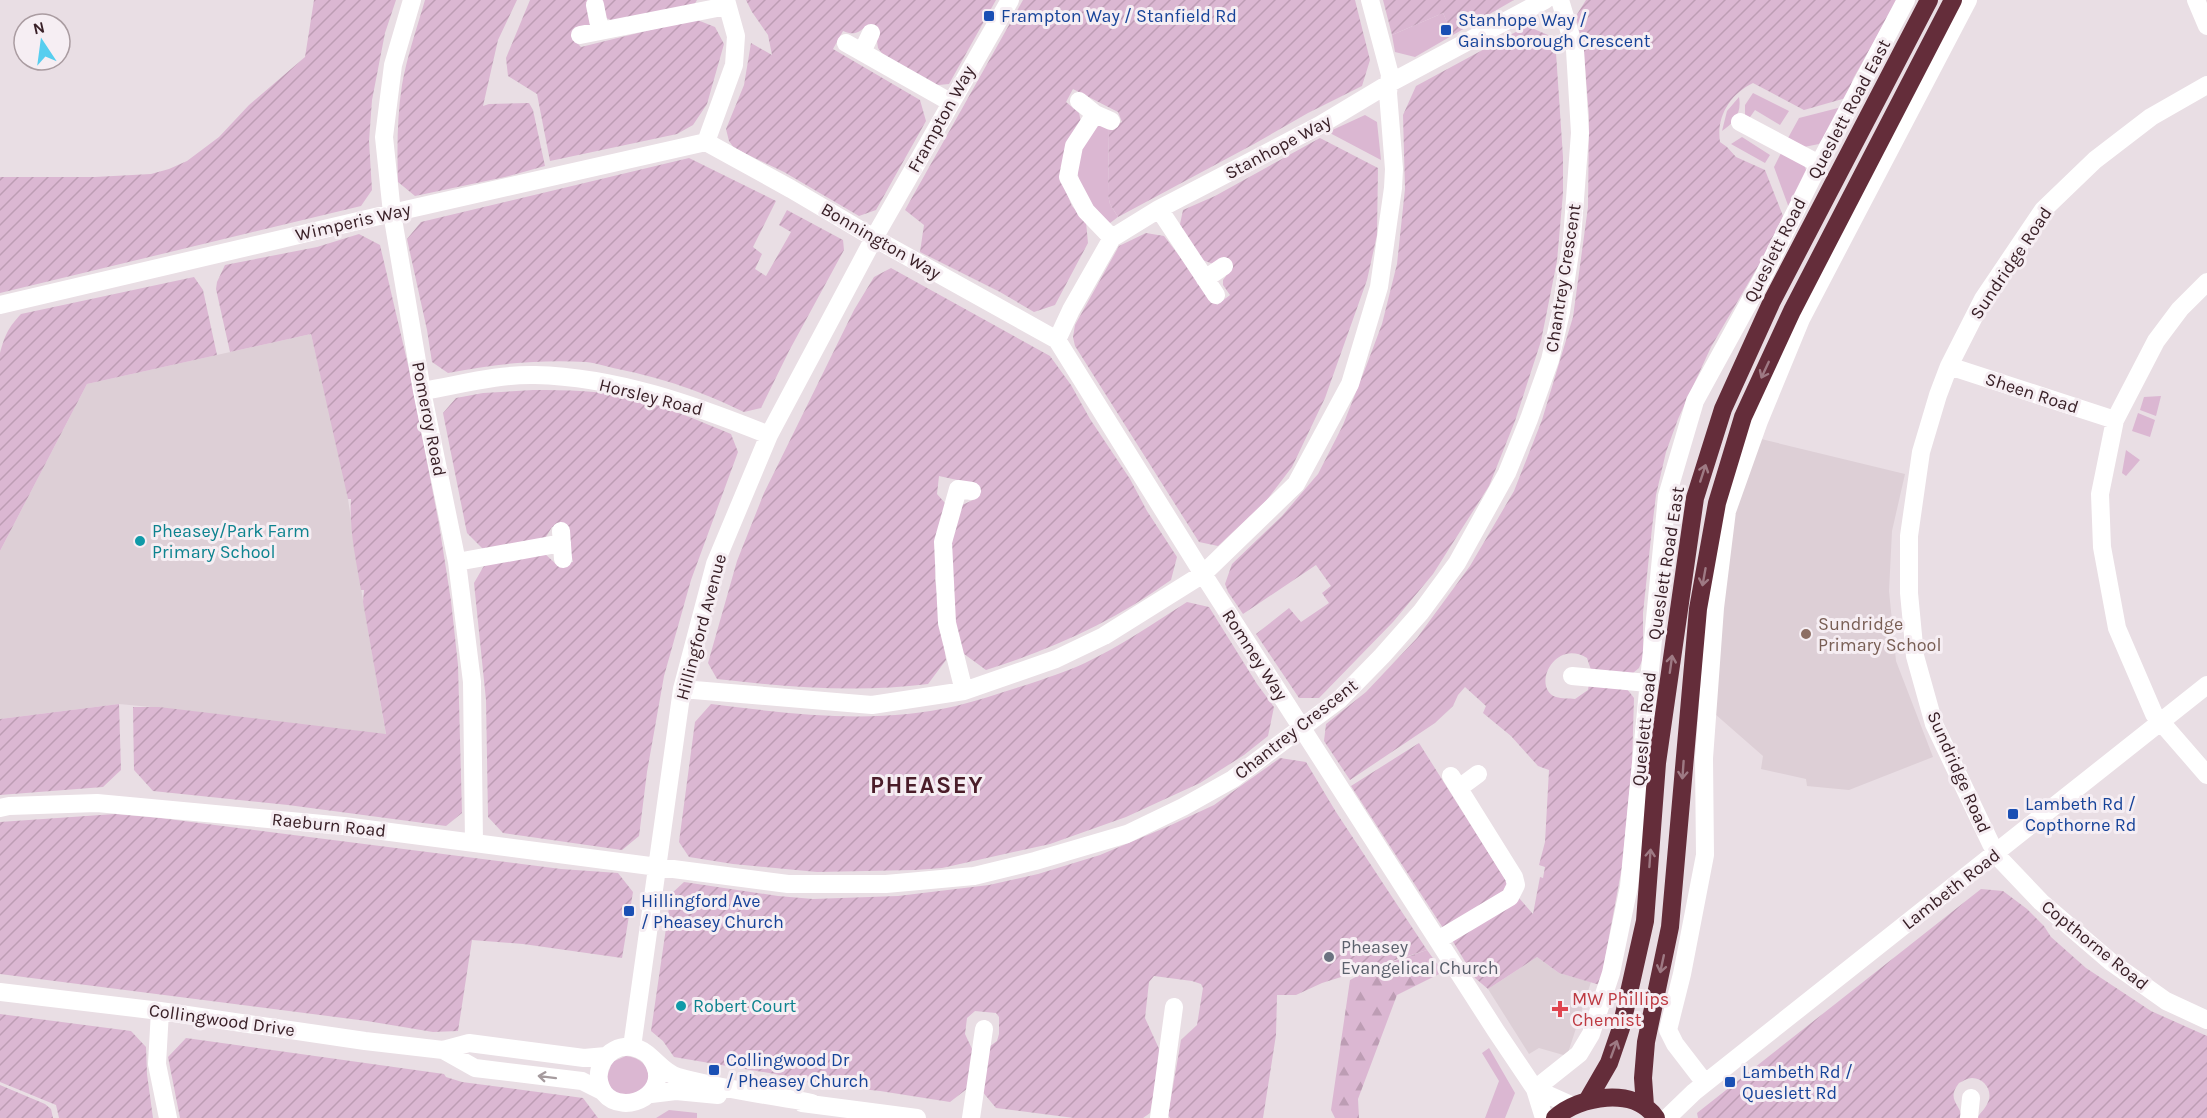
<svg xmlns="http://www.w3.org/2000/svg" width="2207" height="1118" font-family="Karla,sans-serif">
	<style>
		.built { fill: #ddcfd6 }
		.grass { fill: #dbb7d2 }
		.forest { fill: url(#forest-firs) }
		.garden { fill: url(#garden-furrows) }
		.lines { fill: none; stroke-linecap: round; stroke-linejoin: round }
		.minor { stroke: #fff; stroke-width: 18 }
		.highway { stroke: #642d3a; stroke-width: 18 }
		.oneway { stroke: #9e7a84 }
		.oneway2 { stroke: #a69b9e }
		.transit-dot { fill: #1a4fb4; stroke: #f6eef3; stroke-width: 2 }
		.culture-dot { fill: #0f9aa8; stroke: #f6eef3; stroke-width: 2 }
		.education-dot { fill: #8d6e63; stroke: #f6eef3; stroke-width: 2 }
		.worship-dot { fill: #6b7280; stroke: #f6eef3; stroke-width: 2 }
		.health-dot { fill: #e0444e; stroke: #f6eef3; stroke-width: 2 }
		.labels { text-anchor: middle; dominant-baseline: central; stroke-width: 6; stroke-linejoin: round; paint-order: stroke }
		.transit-label { font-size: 18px; fill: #164399; stroke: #f6eef3; text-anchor: start }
		.street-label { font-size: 18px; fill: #392027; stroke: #f6eef3 }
		.culture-label { font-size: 18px; fill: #0d838f; stroke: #f6eef3; text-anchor: start }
		.education-label { font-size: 18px; fill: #785e54; stroke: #f6eef3; text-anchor: start }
		.worship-label { font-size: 18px; fill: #5b616d; stroke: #f6eef3; text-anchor: start }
		.health-label { font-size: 18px; fill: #be3a42; stroke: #f6eef3; text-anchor: start }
		.district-label { font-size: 24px; font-weight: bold; letter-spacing: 1.5px; fill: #4a1d29; stroke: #f6eef3 }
	</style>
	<defs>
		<pattern id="forest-firs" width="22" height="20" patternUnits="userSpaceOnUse" patternTransform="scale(1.5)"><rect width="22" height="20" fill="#dbb7d2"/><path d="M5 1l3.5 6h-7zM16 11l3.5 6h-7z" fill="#bd9db4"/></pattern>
		<pattern id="garden-furrows" width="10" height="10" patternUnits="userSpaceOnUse" patternTransform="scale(1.5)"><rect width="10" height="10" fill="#dbb7d2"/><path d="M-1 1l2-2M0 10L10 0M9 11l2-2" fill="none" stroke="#bd9db4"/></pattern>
	</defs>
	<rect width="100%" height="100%" fill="#e9dee4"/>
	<path class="built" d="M311,334L346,485L360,582L386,735L172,709L119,704L0,719V551L87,384Z
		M1761,439L1905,474L1892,531L1889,591L1896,661L1933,757L1849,790L1807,786L1806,779L1761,769L1763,756L1715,714L1714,673L1735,510Z
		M1537,957L1559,973L1591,982L1567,1056L1539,1048L1529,1054L1488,989Z"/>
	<path class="grass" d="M1443,13L1453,35L1415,57L1395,52L1392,35Z
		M1753,93L1789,111L1780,125L1755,110L1748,120L1745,116V105Z
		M1739,97C1742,113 1734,123 1722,131L1727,111Z
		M1842,107L1819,144L1804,147L1788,138L1799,118Z
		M1365,115L1377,122L1381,160L1328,132Z
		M1096,125H1109L1108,195L1110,204L1118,217L1110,223C1088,213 1072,177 1079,154C1082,144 1091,134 1096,125Z
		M1742,137L1770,155L1765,163L1731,144Z
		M1783,149L1804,164L1807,173L1789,208L1774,167Z
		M2161,396L2156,416L2140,410L2144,397Z
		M2138,413L2155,420L2150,437L2132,431Z
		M2126,450L2140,460L2126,476L2122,473Z
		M1489,1048L1515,1093L1505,1118H1485L1499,1081L1482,1053Z
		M626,1056C642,1058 650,1067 649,1084L634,1099L611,1091L607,1077L612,1062Z
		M669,1110L697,1113V1118H656Z"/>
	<path class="forest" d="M1427,950L1443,972L1397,995L1358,1099L1359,1118H1335L1331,1110L1350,980L1371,969Z"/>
	<path class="garden" d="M314,0H396L385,33L372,100L369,141L372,190L361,206L0,293V177H95L151,174L169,169L187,161L219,137L249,105L305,57Z
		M425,0H517L498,40L483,106L489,104L529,103L533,110L545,166L505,177L415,196L398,182C397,149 397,117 402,85C407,56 417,28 425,0Z
		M530,0H594L586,2L591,23L577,43L581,47L695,19L715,27L724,44L707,104L693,125L677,134L550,161L537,94L508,76L506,58Z
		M602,0H697L694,5L616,22L606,18Z
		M746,0H996L949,84L928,86L887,60L878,48L877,41L866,26C858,34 853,35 843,31L833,49L920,100L926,121L876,210L859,216L784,172L734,148L729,141L726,129L744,85L751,43L772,55L768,35L752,12Z
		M1023,0H1355L1370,60L1362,86L1308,113L1254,144L1118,217L1110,204L1108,195L1109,128L1122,122L1118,112L1073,89L1066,102L1079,113L1081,122L1062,182L1072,206L1086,222L1088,243L1055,305L1034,312L1000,292L920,252L924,225L905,210Z
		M1383,0H1514L1453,35L1443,13L1392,35Z
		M1586,0H1897L1853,79L1846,98L1804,110L1753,83C1730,94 1716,117 1720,142L1727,147L1736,157L1765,170L1783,216L1767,251L1711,347L1678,419L1666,452L1656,495L1652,528L1643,613V658L1639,668L1633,673L1621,675L1591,670L1587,658C1554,638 1531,688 1556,697C1562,699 1569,698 1575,699L1588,690L1589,684L1627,689L1634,698L1632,763L1622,867L1600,985L1559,973L1537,957L1488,989L1475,978L1452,940L1519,898L1533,914L1540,877L1543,878L1545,867L1539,865L1545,842L1549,770L1538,766L1511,736L1483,713L1486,706L1465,687L1458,695L1453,706L1435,723L1350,780L1324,741L1326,724L1366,692L1417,638L1470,566L1514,491L1542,420L1573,317L1588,207L1589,116L1584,54L1576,16Z
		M1527,26L1555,38L1563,157V193L1557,261L1541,341L1515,421L1489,486L1433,574L1393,622L1319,698H1299L1256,634L1289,608L1301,622L1329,603L1322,593L1331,586L1316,565L1243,614L1228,592L1225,584L1232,564L1282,516L1318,474L1343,425L1367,364L1382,324L1397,264L1405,189L1403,115L1416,86Z
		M1320,138L1378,168L1377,235L1367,280L1325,398L1292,467L1266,501L1218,546L1199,542L1075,346L1073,337L1075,325L1119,246L1146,233L1164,236L1217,305L1230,295L1223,285V280L1226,276L1213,264L1200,259L1179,229L1183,210L1215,196Z
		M689,158L776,201L753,247L762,254L755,269L766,276L791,232L779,225L787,210L843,240L844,250L789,351L761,408L744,412C700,391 666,379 618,369C608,367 597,363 586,362C540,359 494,364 448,373L432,362L427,330L407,239L421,222Z
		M359,234L380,245L409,369L439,524L451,601L458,665L462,813L446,826L288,805L153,791L134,770L133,707H159L386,734L363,602L364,590H361C356,560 349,529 351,499H348L311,334L230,352L216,289L217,282L225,265L317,247Z
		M891,268L1050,356L1071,385L1090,419L1130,479L1147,511L1177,557L1171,580C1114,621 1053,649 986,670L960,651C953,605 944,552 960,506L975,499L976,484L939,476L937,494L945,503L937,546L935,579L946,660L928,684C857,693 787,687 717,679L708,663L737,561L764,493L854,310L874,277Z
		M194,277L203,290L217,355L87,384L0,551V353C5,335 8,328 21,314Z
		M533,390C566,390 602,390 635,399C668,407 699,421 731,434L738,452L691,580L664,676L647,772L639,836L622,850L503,833L488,817L486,700L474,583L485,564L544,553L556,564L573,562L565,525L552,527L544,540L484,550L467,533L443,413L456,398L483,393Z
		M1187,602L1209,607L1257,684L1274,707L1268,736L1244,755L1200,783L1126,817L1050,844L942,868L915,870L817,872L733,864L689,857L679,842L695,722L711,704C791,714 876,725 956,706C980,700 1003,692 1026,685C1046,678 1066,672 1085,663C1121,646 1154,623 1187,602Z
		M119,704L121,770L103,787L0,795V719Z
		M1419,743L1510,887L1443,928L1351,786Z
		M1280,758L1306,762L1336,812L1427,950L1322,983L1296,995H1277L1276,1035L1263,1118H1170L1168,1115L1181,1040L1197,1025L1203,988L1201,984L1192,981L1154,976L1149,982L1145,1018L1161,1053L1150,1113L1143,1118H1074L996,1108L981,1090L989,1047L997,1041L999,1034V1017L996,1013L975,1011L967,1018L965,1034L973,1051L968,1088L950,1102L880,1091L814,1084L775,1074L674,1057L663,1041L651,1031L671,894L684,882L778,896L813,899L898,896L989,885L1038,874L1100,855L1169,826L1214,805Z
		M115,814L160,818L561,869L618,873L633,892L622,958L523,944L472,940L458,1031L433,1032L367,1021L0,974V822Z
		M1981,889L2003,891L2027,909L2044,926L2051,937L2086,968L2151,1011L2207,1036V1118H1977C1980,1113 1986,1108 1988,1102C1993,1092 1985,1078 1972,1078C1968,1078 1963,1081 1959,1083C1946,1100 1960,1103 1962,1118H1698L1697,1113Z
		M0,1014L131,1031L146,1047L147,1074L153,1118H59L56,1105L0,1082Z
		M186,1038L444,1074L446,1077L462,1082L583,1098L598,1118H180L168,1057Z
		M0,1085L45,1104L51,1109L53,1118H0Z"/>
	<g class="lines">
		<path class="minor" d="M412,0L393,65L384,137L392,213L422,391L457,562L472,682L474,842
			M2196,0L2207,26
			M595,5L600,30
			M580,35L727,6
			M846,43L950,102
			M862,52L871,33
			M2207,85L2151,117L2095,160L2043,210L1983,299L1949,366L1938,395L1921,452L1909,536V593L1915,656L1934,724L1991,844L2001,860L2041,902L2111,962L2166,1001L2207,1020
			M1079,101L1095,114
			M1111,121L1095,114L1074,146L1068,177L1086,211L1112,238
			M1740,122L1819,164
			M706,142L791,189L874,238L1057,340L1203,574L1496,1031L1535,1089L1544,1118
			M706,142L734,65L736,36L726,0
			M1159,209L1216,295
			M1205,279L1224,266
			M2207,282L2180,309L2156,341L2115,420L2100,494L2102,547L2117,628L2154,714L2207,775
			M0,305L392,213L706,142
			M1057,340L1071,310L1112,238L1159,209L1320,125L1390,83L1545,0
			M1949,366L2115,420
			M422,391C459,385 498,374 535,375C617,377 694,405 769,435
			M561,531L563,559
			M457,562L562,543
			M1572,676L1648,683
			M682,689L872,705L964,691L1056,659L1104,636L1203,574L1296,484L1350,384L1379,287L1393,188L1394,169L1388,93L1390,75L1370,0
			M964,691L947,623L943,542L958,489L972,491
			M1459,788L1478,774
			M0,808L9,806L97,803L344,826L788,884H886L974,876L1035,861L1127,834L1183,807L1233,779L1340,699L1382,656L1421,612L1457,563L1507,473L1529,419L1550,360L1561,312L1572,239L1580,133L1575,50L1560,0
			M1438,940L1510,897L1516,885L1514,877L1451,776
			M0,992L160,1011L365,1041L443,1050L469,1043L584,1058L606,1056
			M160,1011L157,1064L168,1118
			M632,1047L682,689L715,564L769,435L874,238L1010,0
			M443,1050L475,1068L582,1081L602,1091
			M650,1057C676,1092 624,1118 604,1093C590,1072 606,1044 632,1047C651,1050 660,1072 678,1077C721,1089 768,1095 812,1103
			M1705,1083L1675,1044L1668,1030L1682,974L1705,855L1704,758L1715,608L1727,511L1759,421L1801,319L1968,0
			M1535,1089L1579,1054L1591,1034L1611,973L1629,886L1667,496L1695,401L1764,275L1819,164L1906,0
			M1535,1089L1573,1106
			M651,1094L676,1091L718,1095
			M802,1103L917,1118
			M971,1118L984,1029
			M1159,1118L1174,1007
			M1667,1118L1694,1092L2207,685
			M1969,1118L1971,1098"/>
		<path class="highway" d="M1587,1101L1609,1063L1621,1028L1645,921L1657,763L1695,498L1723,409L1772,301L1929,0
			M1645,1106L1643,1078L1646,1042L1670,927L1698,609L1717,503L1743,417L1792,311L1953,0
			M1555,1118C1579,1096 1635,1086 1656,1118"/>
	</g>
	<defs><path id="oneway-shaft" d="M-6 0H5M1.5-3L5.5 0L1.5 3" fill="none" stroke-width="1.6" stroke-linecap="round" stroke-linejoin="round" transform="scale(1.5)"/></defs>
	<g class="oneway">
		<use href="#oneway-shaft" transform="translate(1765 370) rotate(115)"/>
		<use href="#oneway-shaft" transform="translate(1703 473) rotate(-72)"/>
		<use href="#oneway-shaft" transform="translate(1704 577) rotate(100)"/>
		<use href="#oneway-shaft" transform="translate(1671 664) rotate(-82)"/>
		<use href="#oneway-shaft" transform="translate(1683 770) rotate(94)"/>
		<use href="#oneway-shaft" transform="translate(1650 858) rotate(-86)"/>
		<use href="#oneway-shaft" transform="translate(1662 964) rotate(102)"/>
		<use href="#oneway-shaft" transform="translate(1614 1049) rotate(-70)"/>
	</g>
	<use class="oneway2" href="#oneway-shaft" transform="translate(547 1077) rotate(-173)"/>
	<g class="transit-dot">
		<rect x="983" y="10" width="12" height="12" rx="3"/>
		<rect x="1440" y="24" width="12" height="12" rx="3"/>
		<rect x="2007" y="808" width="12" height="12" rx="3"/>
		<rect x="623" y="905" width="12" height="12" rx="3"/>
		<rect x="708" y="1064" width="12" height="12" rx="3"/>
		<rect x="1724" y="1076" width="12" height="12" rx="3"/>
	</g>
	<g class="culture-dot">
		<circle cx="140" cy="541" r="6"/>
		<circle cx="681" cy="1006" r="6"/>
	</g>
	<circle class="education-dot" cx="1806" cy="634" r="6"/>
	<circle class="worship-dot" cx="1329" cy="957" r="6"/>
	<path class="health-dot" d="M1557 1000h6v6h6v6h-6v6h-6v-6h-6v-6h6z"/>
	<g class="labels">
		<g class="transit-label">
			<text x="1001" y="16">Frampton Way / Stanfield Rd</text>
			<text x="1458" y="20">Stanhope Way /<tspan x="1458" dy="21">Gainsborough Crescent</tspan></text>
			<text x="2025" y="804">Lambeth Rd /<tspan x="2025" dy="21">Copthorne Rd</tspan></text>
			<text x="641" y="901">Hillingford Ave<tspan x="641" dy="21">/ Pheasey Church</tspan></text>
			<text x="726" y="1060">Collingwood Dr<tspan x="726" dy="21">/ Pheasey Church</tspan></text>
			<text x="1742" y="1072">Lambeth Rd /<tspan x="1742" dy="21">Queslett Rd</tspan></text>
		</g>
		<g class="street-label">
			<text transform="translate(1849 109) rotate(-62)">Queslett Road East</text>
			<text transform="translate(941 119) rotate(-61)">Frampton Way</text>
			<text transform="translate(1278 147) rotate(-28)">Stanhope Way</text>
			<text transform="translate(353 222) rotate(-13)">Wimperis Way</text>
			<text transform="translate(881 241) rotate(30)">Bonnington Way</text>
			<text transform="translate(1775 250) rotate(-63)">Queslett Road</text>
			<text transform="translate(2011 263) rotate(-56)">Sundridge Road</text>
			<text transform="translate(1563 278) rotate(-81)">Chantrey Crescent</text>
			<text transform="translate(2032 393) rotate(18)">Sheen Road</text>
			<text transform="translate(651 397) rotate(14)">Horsley Road</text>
			<text transform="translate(429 419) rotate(79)">Pomeroy Road</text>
			<text transform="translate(1666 563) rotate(-81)">Queslett Road East</text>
			<text transform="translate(701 627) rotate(-75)">Hillingford Avenue</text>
			<text transform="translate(1255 655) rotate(57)">Romney Way</text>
			<text transform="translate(1296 729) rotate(-38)">Chantrey Crescent</text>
			<text transform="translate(1644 729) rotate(-84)">Queslett Road</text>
			<text transform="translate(1959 772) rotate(66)">Sundridge Road</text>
			<text transform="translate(329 825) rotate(6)">Raeburn Road</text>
			<text transform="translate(1951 889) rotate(-38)">Lambeth Road</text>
			<text transform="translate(2095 945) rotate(39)">Copthorne Road</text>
			<text transform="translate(222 1020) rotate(8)">Collingwood Drive</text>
		</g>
		<g class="culture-label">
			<text x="152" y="531">Pheasey/Park Farm<tspan x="152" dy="21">Primary School</tspan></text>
			<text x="693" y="1006">Robert Court</text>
		</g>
		<g class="education-label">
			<text x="1818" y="624">Sundridge<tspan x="1818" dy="21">Primary School</tspan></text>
		</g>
		<g class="worship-label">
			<text x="1341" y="947">Pheasey<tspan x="1341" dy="21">Evangelical Church</tspan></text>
		</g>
		<g class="health-label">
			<text x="1572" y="999">MW Phillips<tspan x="1572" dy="21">Chemist</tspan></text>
		</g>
		<g class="district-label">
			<text x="927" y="785">PHEASEY</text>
		</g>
	</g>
	<g transform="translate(42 42) rotate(347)"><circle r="28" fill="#f6eef3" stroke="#aa9ca1" stroke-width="1.5"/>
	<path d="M0-4.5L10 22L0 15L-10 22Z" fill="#57ceef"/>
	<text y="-9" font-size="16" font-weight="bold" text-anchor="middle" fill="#392027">N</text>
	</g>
</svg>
